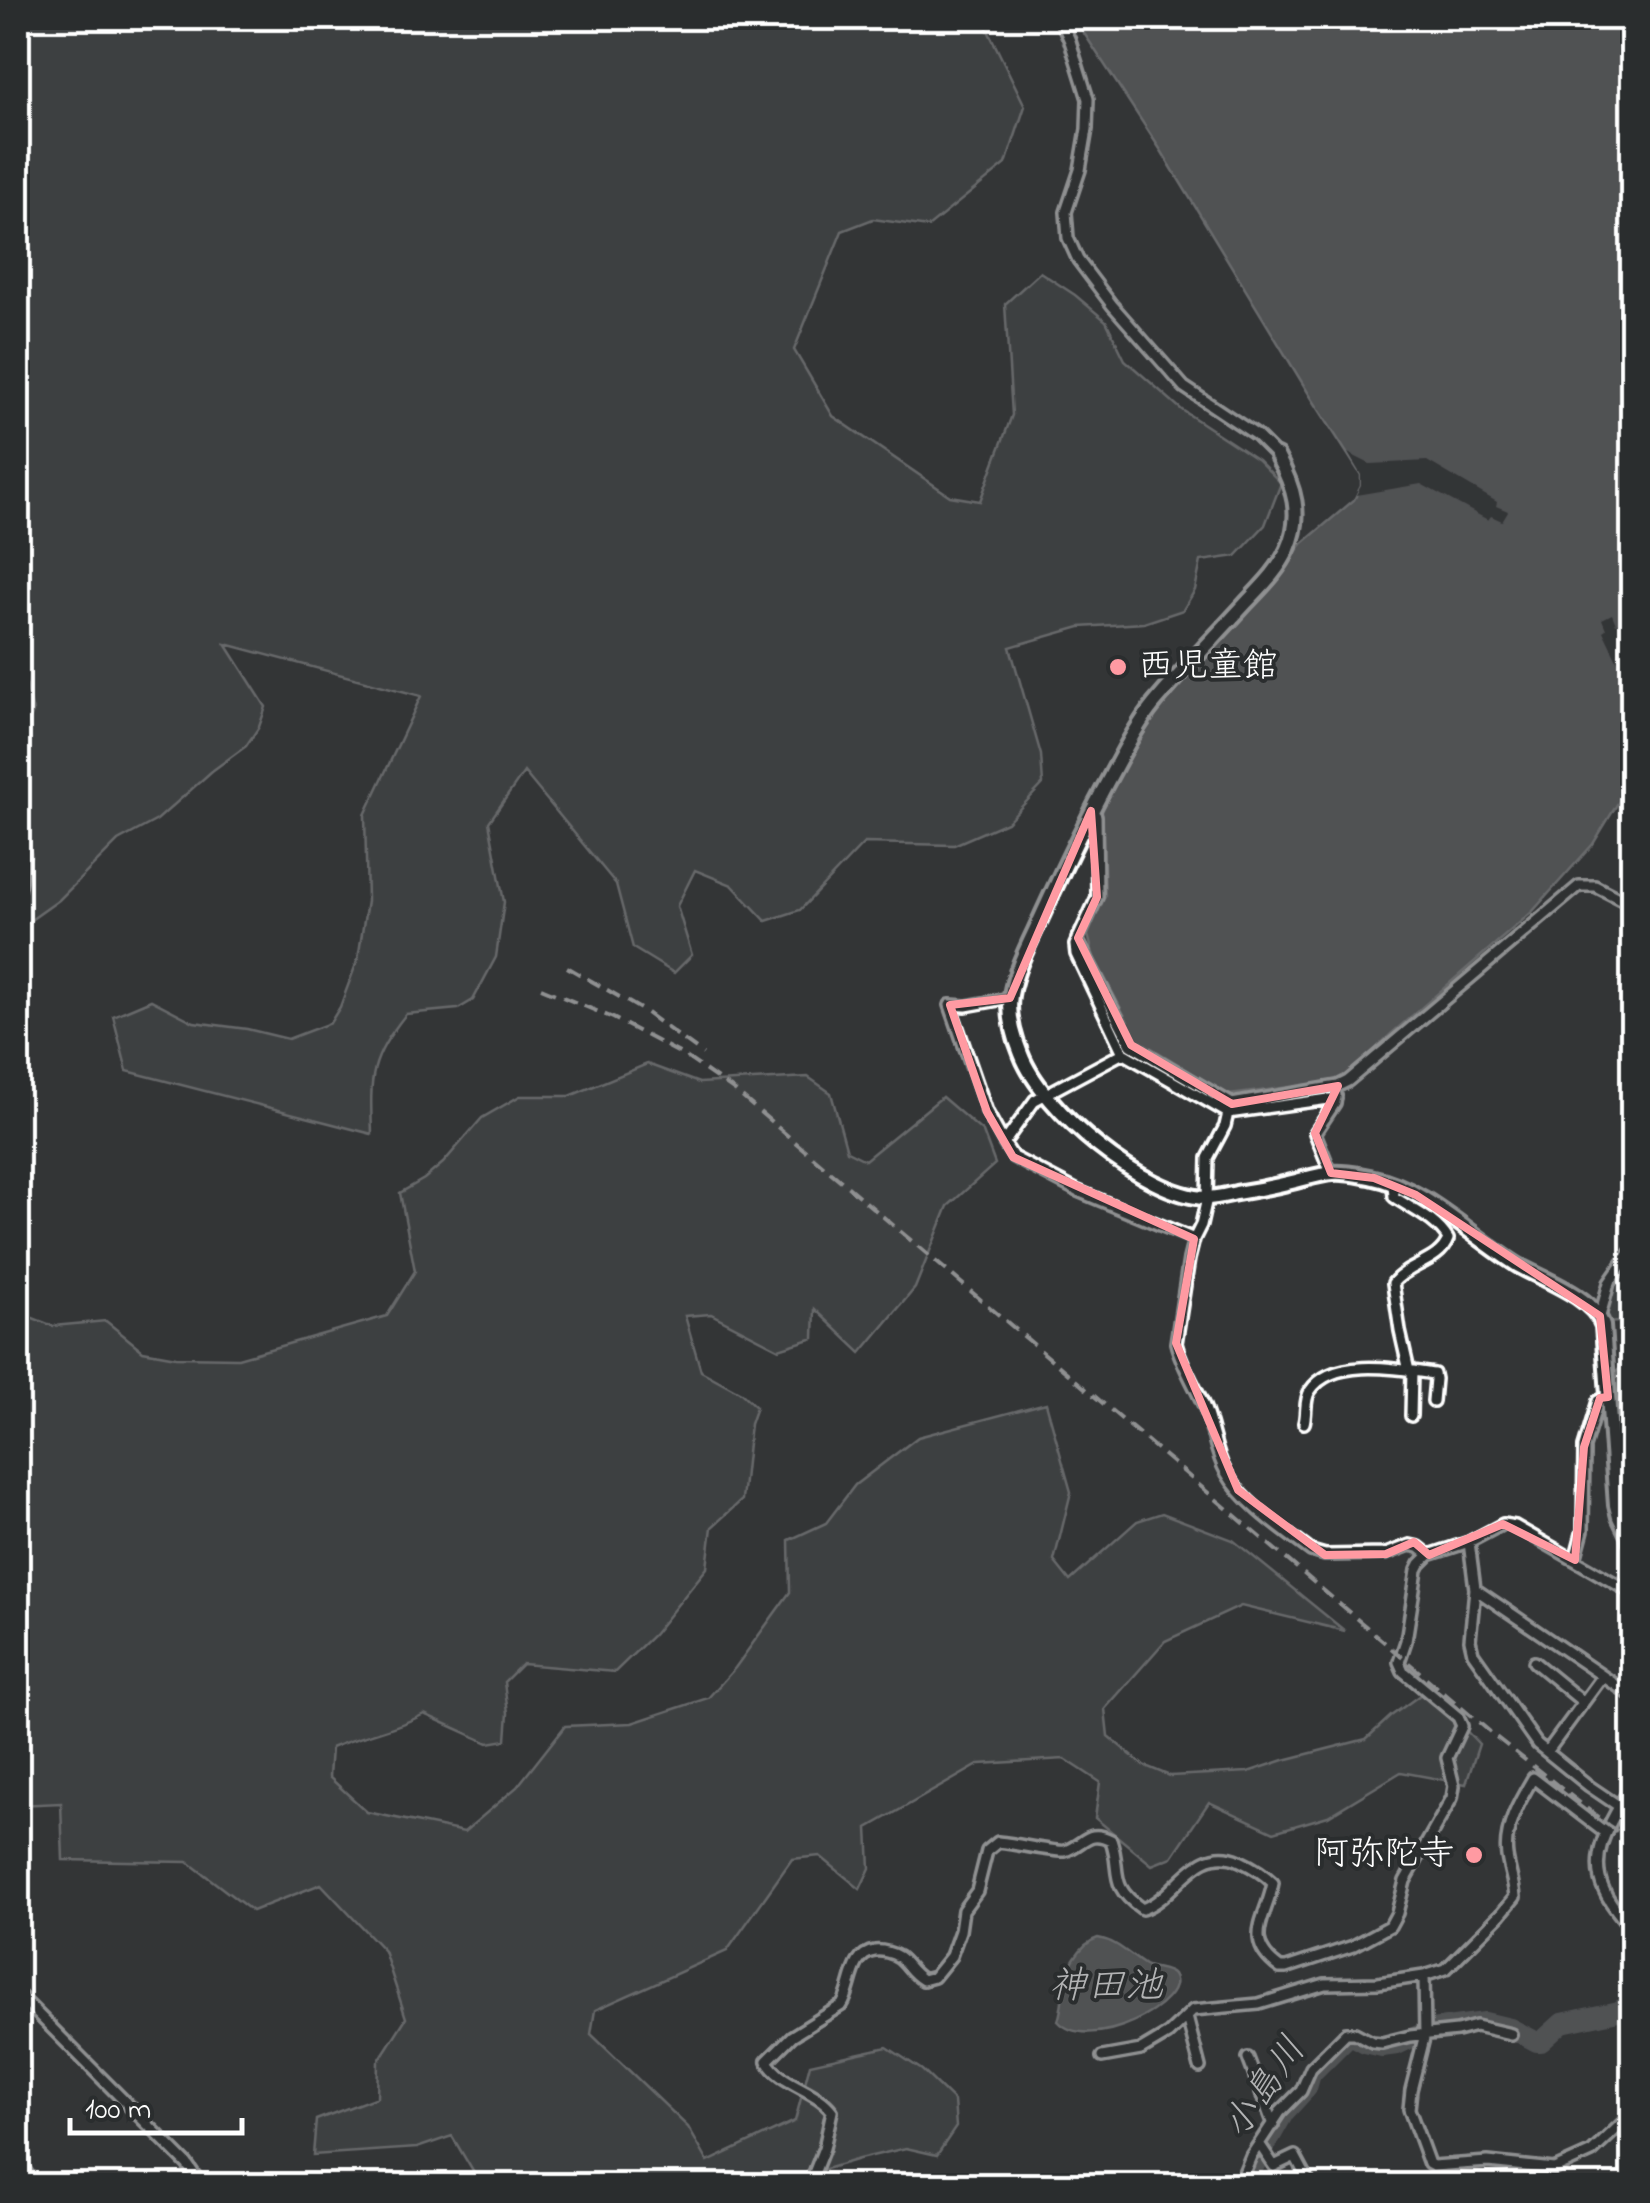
<svg xmlns="http://www.w3.org/2000/svg" width="1650" height="2203" font-family="'Indie Flower','Klee One',sans-serif">
	<style>
		.green { fill: #4c4f50; stroke: #a6a7a8; stroke-width: 2.5 }
		.water { fill: #737576; stroke: #abacad; stroke-width: 2.5 }
		.pier { fill: #333536 }
		.lines { fill: none; stroke-linecap: round; stroke-linejoin: round }
		.river { stroke: #737576; stroke-width: 20 }
		.minor-casing { stroke: #fff; stroke-width: 16 }
		.secondary-casing { stroke: #fff; stroke-width: 20 }
		.trunk-casing { stroke: #fff; stroke-width: 22 }
		.minor { stroke: #2a2d2e; stroke-width: 9 }
		.secondary { stroke: #2a2d2e; stroke-width: 12 }
		.trunk { stroke: #2a2d2e; stroke-width: 15 }
		.rail { stroke: #fff; stroke-width: 4; stroke-dasharray: 15 8; stroke-linecap: butt }
		.marked { fill: none; stroke: #ff9aa2; stroke-width: 8; stroke-linejoin: round }
		.poi-dot { fill: #ff9aa2; stroke: #2a2d2e; stroke-width: 4 }
		.labels { text-anchor: middle; dominant-baseline: central; stroke-width: 8; stroke-linejoin: round; paint-order: stroke }
		.poi-label { font-size: 35px; fill: #fff; stroke: #2a2d2e; text-anchor: start }
		.water-label { font-size: 38px; font-style: italic; fill: #b2b3b4; stroke: #2a2d2e }
	</style>
	<rect width="100%" height="100%" fill="#333536"/>
	<filter id="ink" filterUnits="userSpaceOnUse"><feTurbulence type="fractalNoise" baseFrequency=".01" numOctaves="2"/><feDisplacementMap in="SourceGraphic" scale="20" xChannelSelector="R" yChannelSelector="G"/><feConvolveMatrix kernelMatrix="1 2 1 2 8 2 1 2 1" color-interpolation-filters="sRGB"/></filter>
	<g filter="url(#ink)">
		<path class="green" d="M18,18H982L1025,106L1006,164L928,227L873,219L842,231L794,350L833,416L950,496L980,501L1012,415L1005,304L1040,272L1075,295L1106,321L1125,360L1182,410L1258,460L1281,483L1265,525L1236,556L1201,561L1195,590L1183,610L1144,623L1080,627L1010,647L1041,755L1043,784L1007,822L954,845L864,843L800,910L766,921L732,885L695,870L677,906L692,955L674,973L633,948L616,884L524,772L489,822L504,902L496,957L473,1000L458,1009L406,1014C369,1061 370,1076 372,1134L127,1071L113,1016L151,1000L194,1022L247,1029L288,1039L330,1023L340,1007L358,959L367,901L365,815L421,696L226,644L266,707L259,727L246,746L212,771L157,820L118,841L59,900L18,929V870L32,856L18,810V747L33,712L18,650Z
			M647,1064L699,1083L808,1077L831,1093L847,1151L865,1160L942,1097L983,1132L995,1164L948,1206L915,1288L861,1353L815,1309L814,1338L779,1349L711,1314L685,1316L701,1371L741,1393L756,1407L750,1424L742,1500L712,1527L707,1568L653,1635L615,1672L522,1664L504,1682L508,1713L506,1740L488,1743L424,1714C395,1730 361,1735 331,1748L329,1777L367,1812L464,1832L517,1787L565,1726L632,1723L708,1698L735,1668L790,1592L789,1540L826,1523L855,1485L918,1437L1046,1403L1071,1492L1054,1561L1070,1581L1137,1521L1162,1513L1233,1540L1345,1631L1241,1606L1165,1641L1105,1709L1108,1736L1143,1765L1170,1776L1248,1772L1284,1760L1366,1739L1391,1716L1427,1690L1479,1744L1466,1784L1401,1772L1328,1816L1274,1832L1209,1802L1172,1857L1152,1865L1095,1818L1100,1782L1065,1759L980,1764L868,1828L870,1868L860,1889L820,1856L792,1859L727,1951L595,2010L591,2034L688,2127L708,2162L795,2121L810,2064L887,2047L922,2070L954,2101L956,2127L937,2155L906,2148L859,2159L789,2180L783,2186L481,2185L452,2136L417,2148L313,2155L316,2120L377,2097L378,2062L406,2018L384,1951L321,1884L252,1911L188,1862L63,1860L61,1803L18,1805V1312L53,1326L106,1321L143,1351L176,1357L238,1358L387,1316L415,1271L400,1193L424,1179L443,1163L482,1118L520,1096H570Z
			M1632,1255V1321L1606,1323C1604,1294 1616,1278 1632,1255Z"/>
		<path class="water" d="M1074,18H1632V780L1593,844L1532,912L1391,1034L1343,1080L1229,1095L1137,1039L1094,957L1088,935L1105,896L1102,809L1147,725L1170,694L1241,620L1303,543L1354,500L1361,486V475L1309,394L1162,152Z
			M1625,1364L1632,1368V1529L1624,1509L1622,1493L1615,1373Z
			M1098,1938C1117,1941 1129,1955 1145,1965C1152,1969 1168,1968 1173,1975C1192,2002 1089,2056 1058,2021C1062,2009 1062,2001 1063,1989C1065,1970 1080,1943 1098,1938Z"/>
		<path class="pier" d="M1348,453L1370,464L1427,461L1497,502L1496,506L1508,511L1502,521L1491,516L1488,520L1421,484L1356,495L1361,486V475Z
			M1612,614L1616,624L1621,622L1632,643V691L1603,631L1606,629L1602,619Z"/>
		<g class="lines">
			<path class="river" d="M1243,2186L1284,2113L1307,2088L1311,2074L1347,2038L1352,2036L1365,2043L1382,2047L1397,2045L1431,2029L1485,2022L1510,2028L1537,2042H1541L1562,2023L1618,2011L1632,2001"/>
			<defs>
				<path id="minor" d="M1060,18L1070,41L1088,99L1087,129L1080,170L1066,212L1068,238L1078,260L1112,305L1184,387L1256,435L1277,456
					M1091,811L1096,816L1097,897L1075,945L1076,954L1123,1053L1228,1113
					M18,841C25,860 22,872 18,891
					M1077,939L1131,1045L1232,1104L1338,1086L1348,1081L1579,886H1595L1632,905
					M1010,998L966,1006L950,1005L987,1112L1004,1143L1035,1100L1123,1053
					M1336,1098L1228,1113L1225,1126L1208,1158L1207,1198L1201,1225L1194,1239L1189,1259L1176,1343C1181,1364 1195,1386 1204,1406C1213,1427 1215,1453 1226,1472C1243,1503 1283,1530 1311,1551L1325,1555L1386,1554L1410,1545L1419,1547L1429,1555L1469,1542L1503,1524L1515,1526L1632,1593
					M1004,1143L1013,1157L1078,1191L1194,1239
					M1331,1173L1315,1133L1335,1103L1336,1095
					M1393,1184L1394,1197C1413,1210 1436,1219 1448,1239C1440,1262 1408,1264 1393,1283L1400,1331L1409,1371
					M1600,1316L1609,1283L1632,1250
					M1411,1416L1412,1371
					M1304,1423C1307,1413 1304,1400 1310,1391C1332,1356 1400,1369 1434,1374L1435,1379L1433,1401
					M1469,1542L1475,1589L1470,1640L1473,1653L1537,1744L1589,1786L1620,1807
					M1575,1560L1583,1530L1584,1447L1598,1401L1608,1397
					M1475,1589L1632,1696
					M1534,1662L1583,1702
					M1547,1752L1602,1677
					M1632,1784C1615,1816 1586,1852 1604,1890C1610,1905 1623,1918 1632,1930
					M1631,1928L1630,1936L1632,1944
					M1424,1976L1425,2034L1411,2090L1409,2109L1429,2164L1433,2166L1488,2162L1554,2169L1592,2152L1632,2114
					M18,1994L187,2164L202,2186
					M1187,2017L1200,2067
					M1102,2057L1141,2050L1168,2034L1193,2010L1259,2004L1325,1984L1378,1983L1424,1976L1446,1969L1501,1914L1515,1897C1514,1883 1509,1870 1507,1856C1503,1829 1520,1800 1533,1778L1605,1833
					M1248,2058L1273,2125
					M1260,2145L1274,2166L1295,2156L1311,2186
					M1241,2180L1251,2156L1280,2112L1301,2091L1311,2068L1346,2033H1355L1372,2042L1382,2043L1410,2036L1457,2031L1476,2026L1511,2034
					M809,2186L824,2148L832,2111C816,2089 780,2085 767,2061L792,2036L842,2005C853,1988 850,1954 875,1951C882,1950 893,1953 899,1957C908,1964 910,1972 923,1980L934,1977L951,1956L960,1931L963,1910L977,1891L987,1851L998,1842C1012,1843 1058,1853 1065,1851C1085,1844 1088,1828 1111,1840C1122,1871 1107,1885 1142,1909C1177,1897 1197,1841 1240,1861C1253,1867 1263,1873 1273,1883C1267,1918 1241,1940 1280,1968H1286L1353,1946L1390,1926L1397,1913L1405,1881L1452,1798L1454,1786L1447,1758L1462,1726L1458,1717L1403,1671L1399,1662L1406,1641L1417,1570L1420,1564L1429,1555"/>
				<path id="secondary" d="M1277,456C1294,487 1303,515 1288,549C1279,570 1261,587 1246,603C1216,636 1183,669 1154,704C1137,725 1124,751 1111,775C1087,819 1065,865 1044,911C1032,938 1016,966 1011,995C1008,1014 1014,1037 1021,1054C1042,1110 1145,1196 1206,1198C1216,1198 1227,1195 1236,1193C1256,1190 1276,1186 1296,1181C1308,1178 1320,1174 1333,1173C1345,1172 1358,1175 1370,1177C1427,1188 1471,1237 1519,1266C1544,1280 1594,1297 1603,1326L1616,1505L1619,1517L1632,1544"/>
				<path id="trunk" d="M18,2166L32,2186"/>
			</defs>
			<use href="#minor" class="minor-casing"/>
			<use href="#secondary" class="secondary-casing"/>
			<use href="#trunk" class="trunk-casing"/>
			<use href="#minor" class="minor"/>
			<use href="#secondary" class="secondary"/>
			<use href="#trunk" class="trunk"/>
			<path class="rail" d="M567,967L644,1011L703,1054
				M541,988L613,1018L683,1055L735,1091L1496,1737L1609,1826L1632,1840"/>
		</g>
	</g>
	<path d="M0 0H1650V2203H0ZM1091,811L1097,897L1078,938L1131,1045L1232,1104L1338,1086L1315,1133L1331,1173L1374,1178L1416,1195L1600,1316L1608,1397L1600,1398L1584,1447L1575,1560L1503,1524L1429,1555L1414,1542L1386,1554L1325,1555L1238,1490L1176,1343L1194,1239L1013,1157L987,1112L950,1005L1010,998Z" fill="#333536" fill-opacity=".55" fill-rule="evenodd"/>
	<path class="marked" d="M1091,811L1097,897L1078,938L1131,1045L1232,1104L1338,1086L1315,1133L1331,1173L1374,1178L1416,1195L1600,1316L1608,1397L1600,1398L1584,1447L1575,1560L1503,1524L1429,1555L1414,1542L1386,1554L1325,1555L1238,1490L1176,1343L1194,1239L1013,1157L987,1112L950,1005L1010,998Z"/>
	<g class="poi-dot">
		<circle cx="1118" cy="667" r="10"/>
		<circle cx="1474" cy="1855" r="10"/>
	</g>
	<g class="labels">
		<g class="poi-label">
			<text x="1138" y="667">西児童館</text>
			<text x="1454" y="1855" text-anchor="end">阿弥陀寺</text>
		</g>
		<g class="water-label">
			<text x="1106" y="1988">神田池</text>
			<text transform="translate(1266 2089) rotate(-55)">小島川</text>
		</g>
	</g>
	<rect width="1650" height="2203" fill="none" stroke="#2a2d2e" stroke-width="60"/>
	<rect x="30" y="30" width="1590" height="2143" fill="none" stroke="#fff" stroke-width="4" filter="url(#ink)"/>
	<path d="M70 2118v15h172v-15" fill="none" stroke="#ffffff" stroke-width="5"/>
	<text x="85" y="2118" font-size="30" fill="#ffffff" stroke="#2a2d2e" stroke-width="8" paint-order="stroke">100 m</text>
</svg>
